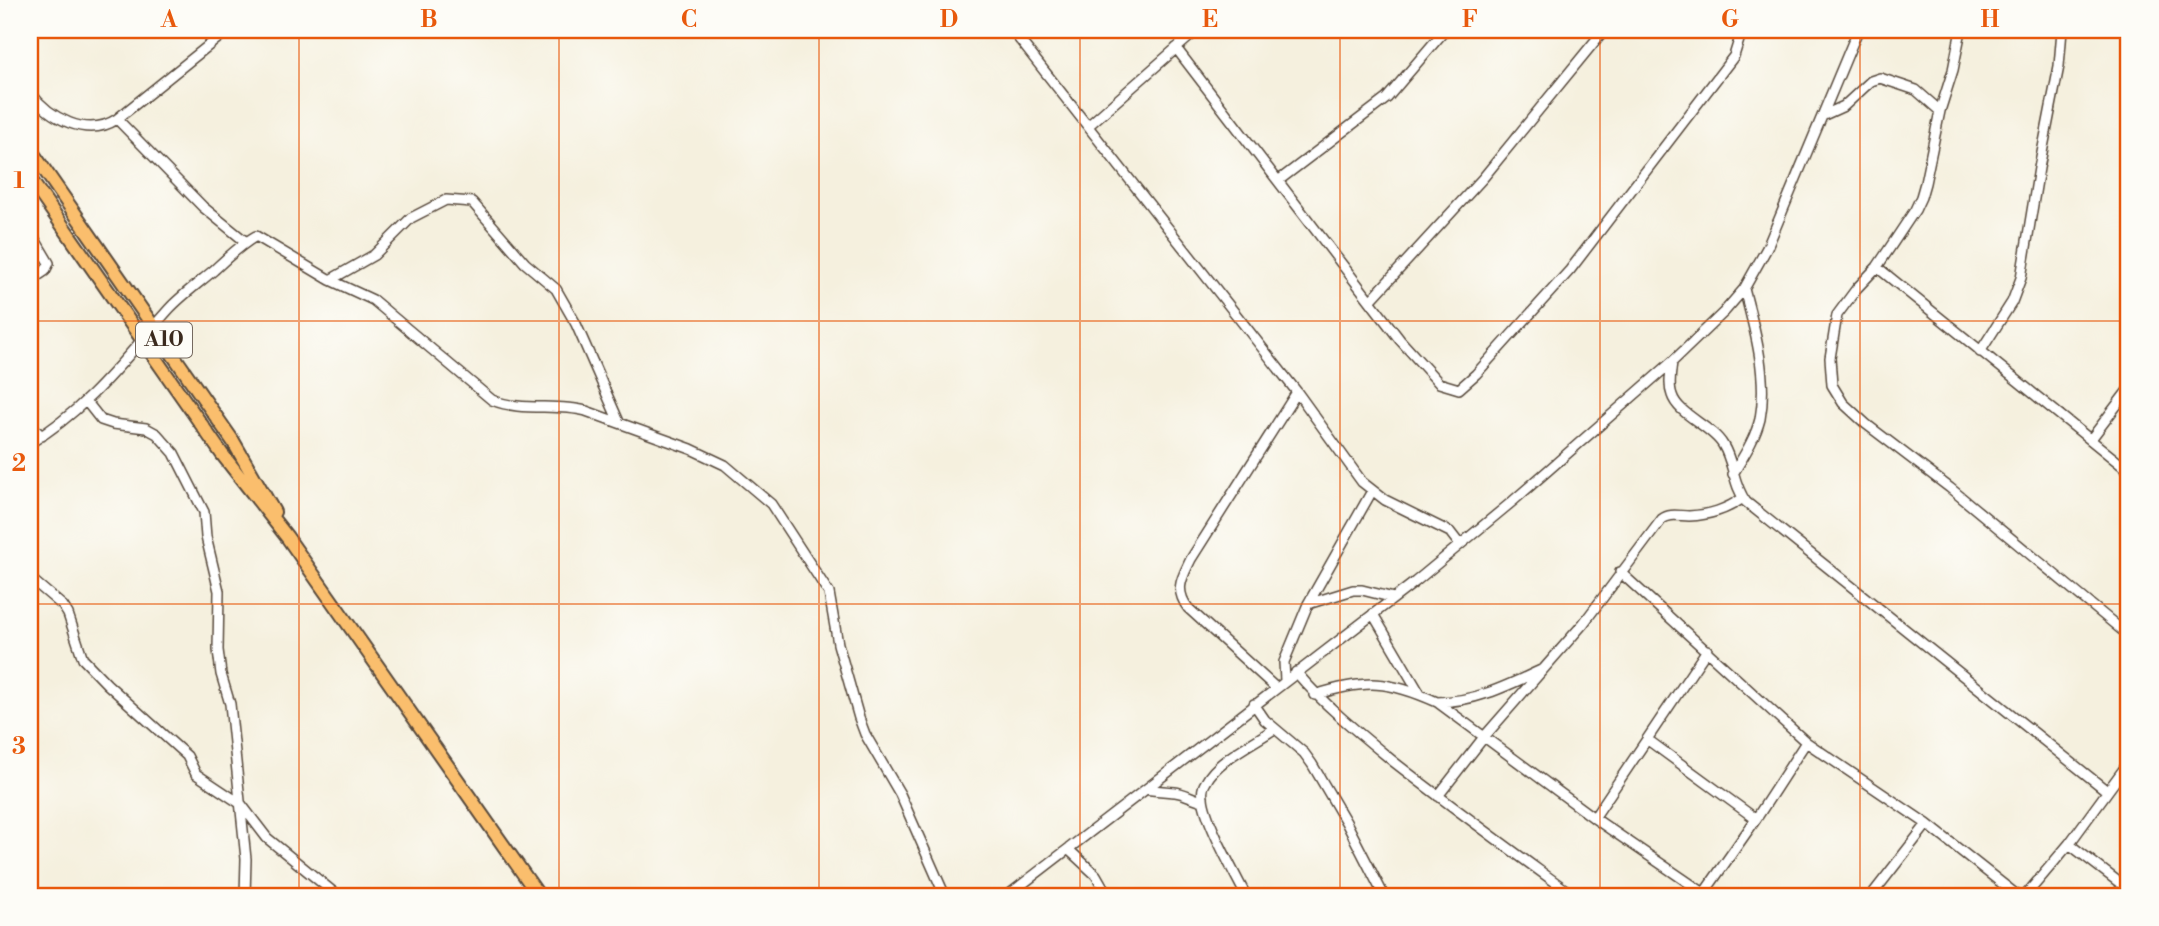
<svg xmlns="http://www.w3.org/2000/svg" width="2159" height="926" font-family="'Libre Bodoni',serif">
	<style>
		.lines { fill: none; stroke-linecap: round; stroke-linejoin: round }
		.minor-casing { stroke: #57483b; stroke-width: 12 }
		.major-casing { stroke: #57483b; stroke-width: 16 }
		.minor { stroke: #fff; stroke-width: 9 }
		.major { stroke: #fabe6d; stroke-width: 12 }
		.grid { fill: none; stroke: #e8590c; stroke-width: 2; stroke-opacity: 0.55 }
		.labels { text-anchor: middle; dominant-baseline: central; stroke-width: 6; stroke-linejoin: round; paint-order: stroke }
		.shield { fill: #fdfcf7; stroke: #75695f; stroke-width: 2 }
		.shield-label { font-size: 21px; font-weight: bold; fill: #3b2a1e }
		.neatline { fill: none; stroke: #e8590c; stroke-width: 2.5 }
		.grid-label { font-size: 23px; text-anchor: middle; font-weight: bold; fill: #e8590c }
	</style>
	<rect width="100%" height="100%" fill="#fdfcf7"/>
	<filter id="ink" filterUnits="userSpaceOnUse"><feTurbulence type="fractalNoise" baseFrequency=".0143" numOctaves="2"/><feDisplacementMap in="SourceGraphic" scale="14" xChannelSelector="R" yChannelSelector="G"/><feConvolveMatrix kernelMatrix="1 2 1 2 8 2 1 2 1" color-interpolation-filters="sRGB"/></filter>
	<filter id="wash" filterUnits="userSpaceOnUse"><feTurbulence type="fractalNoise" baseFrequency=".00686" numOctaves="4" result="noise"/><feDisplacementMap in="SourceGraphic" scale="28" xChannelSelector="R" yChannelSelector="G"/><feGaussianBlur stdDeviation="1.57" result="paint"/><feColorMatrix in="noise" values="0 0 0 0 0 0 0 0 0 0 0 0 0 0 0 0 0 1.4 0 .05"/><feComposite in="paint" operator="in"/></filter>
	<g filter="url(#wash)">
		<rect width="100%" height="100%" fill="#f5f0de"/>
	</g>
	<g filter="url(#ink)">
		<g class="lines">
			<defs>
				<path id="minor" d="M1012,30L1297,392
					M1961,30L1953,70L1940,111L1925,183L1921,197L1915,210L1877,267L1857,288L1837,315L1830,358L1832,385L1843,403L1866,424L1950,488L2129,636
					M1176,48L1400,340L1439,383L1459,389L1476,374L1570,270L1734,56L1739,40L1736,30
					M30,92C49,118 87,139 117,119L228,30
					M1822,116L1844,106L1871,81L1880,78L1916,90L1940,111
					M117,119L203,207L246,242
					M1088,126L1197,30
					M1278,181L1387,98L1445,30
					M30,231L49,263L45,271L30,281
					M1877,267L2129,471
					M330,280L374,255L411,218L446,200L472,202L525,263L556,289L576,324L619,422
					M1370,301L1483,178L1604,30
					M1980,352L2012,302L2021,278L2039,168L2059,66L2062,30
					M1672,362C1671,372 1668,385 1672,395C1678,415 1712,426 1723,445C1734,463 1733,485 1746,502L2107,791
					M86,401L101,420L113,424L146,428L157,434L174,453L204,512L206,537L219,591L218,650L221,674L230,704L246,859L245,896
					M30,425L42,436
					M2091,439L2129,389
					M30,443C88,409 125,358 169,309C182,295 199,283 214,270C227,258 240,245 256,236L330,280L373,300L492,400C522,412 555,403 586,411L691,449L725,465L771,504L829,593L838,644L859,718L865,734L900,794L945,896
					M1733,474C1743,457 1755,439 1760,419C1768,377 1755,330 1744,289
					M1620,572L1806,742L1927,824L2018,896
					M30,578L63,606L68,614L83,659L107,684L187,756L196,774L241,804L267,838L338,896
					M1308,604L1353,590H1362L1394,598
					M1373,614L1420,694
					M1296,672C1325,706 1360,734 1394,762C1453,808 1514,852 1574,896
					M1285,681L1284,662L1308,604L1372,491
					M1276,688L1188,608C1174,589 1182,578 1191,559L1297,392L1362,482L1385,500L1450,532L1460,545
					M1315,695C1366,679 1388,680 1437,702L1594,818L1708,896
					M1437,702C1475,702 1507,686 1541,670
					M1254,704L1265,720L1304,753L1312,764L1346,822L1384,896
					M1648,740L1756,819
					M1146,789C1157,791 1165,791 1175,792C1184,793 1194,799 1203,801
					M1438,796L1484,737L1583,624L1662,519C1670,513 1679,516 1689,516C1710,515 1726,510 1743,498
					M1594,818L1707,650
					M2069,844L2129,890
					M1068,849L1096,875L1108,896
					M1704,893L1756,819L1806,742
					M1007,896L1415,582L1513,501L1672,362L1724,312L1744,289L1767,248L1858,30
					M1246,896C1235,874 1204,819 1203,797C1202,792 1203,786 1206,782C1217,760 1254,743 1274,729
					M1871,896L1927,824
					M2025,896L2069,844L2129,762"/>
				<path id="major" d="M30,149L233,441L274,512
					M30,179L222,454L287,537L539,896"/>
			</defs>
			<use href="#minor" class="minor-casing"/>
			<use href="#major" class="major-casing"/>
			<use href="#minor" class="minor"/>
			<use href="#major" class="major"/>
		</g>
	</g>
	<path class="grid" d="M299,30V896M559,30V896M819,30V896M1080,30V896M1340,30V896M1600,30V896M1860,30V896M30,321H2129M30,604H2129"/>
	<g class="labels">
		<rect class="shield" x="136" y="322.5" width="56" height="35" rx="5"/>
		<g class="shield-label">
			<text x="164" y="340">A10</text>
		</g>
	</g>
	<rect width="2159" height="926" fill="none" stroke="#fdfcf7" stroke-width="77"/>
	<rect x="38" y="38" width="2082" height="850" class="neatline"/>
	<g class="grid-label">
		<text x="169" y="27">A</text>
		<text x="429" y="27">B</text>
		<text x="689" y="27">C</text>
		<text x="949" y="27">D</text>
		<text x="1210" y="27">E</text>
		<text x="1470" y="27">F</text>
		<text x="1730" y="27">G</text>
		<text x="1990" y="27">H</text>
		<text x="19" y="188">1</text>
		<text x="19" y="471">2</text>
		<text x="19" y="754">3</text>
	</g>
</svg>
